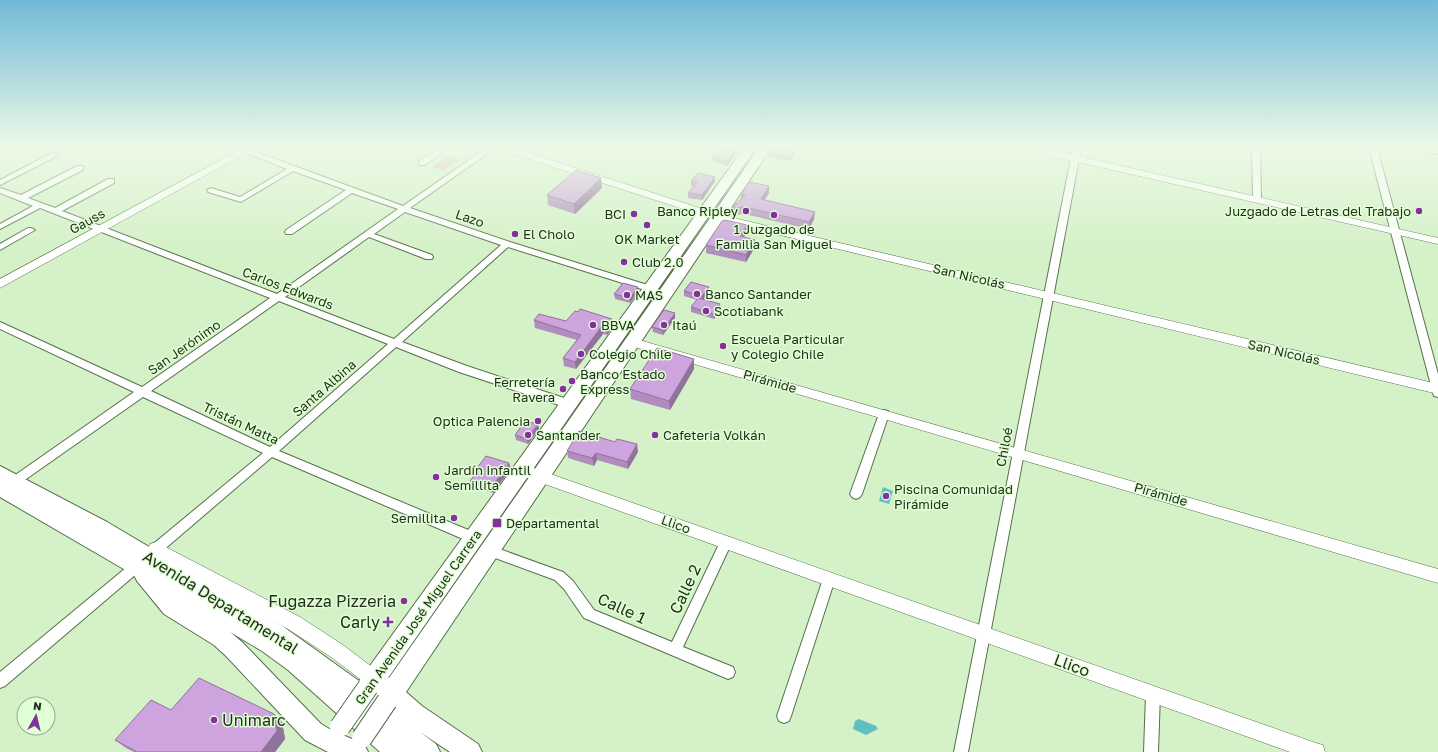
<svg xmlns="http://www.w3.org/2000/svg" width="1438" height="752" font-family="'Golos Text',sans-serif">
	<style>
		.green { fill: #e59ea1 }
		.water { fill: #60c0c1 }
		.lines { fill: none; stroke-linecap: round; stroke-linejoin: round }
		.minor-casing { stroke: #56704a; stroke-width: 2 }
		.tertiary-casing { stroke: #56704a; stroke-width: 1 }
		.primary-casing { stroke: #56704a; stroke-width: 2 }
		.minor { fill: #fff; fill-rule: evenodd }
		.tertiary { fill: #fff; fill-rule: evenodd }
		.primary { fill: #fff; fill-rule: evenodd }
		.primary-bridge-casing { stroke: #56704a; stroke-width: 22; stroke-linecap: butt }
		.primary-bridge { stroke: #fff; stroke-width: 20 }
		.wall { fill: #b08dbe }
		.shaded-wall { fill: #90739b }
		.building { fill: #cda4dd; stroke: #90739b }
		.poi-dot { fill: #8431a0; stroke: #e1ffd4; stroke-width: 1.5 }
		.labels { text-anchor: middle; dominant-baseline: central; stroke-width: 3; stroke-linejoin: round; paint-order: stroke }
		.poi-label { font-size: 13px; fill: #242f1f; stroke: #e1ffd4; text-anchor: start }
		.street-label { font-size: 13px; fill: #242f1f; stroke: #e1ffd4 }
		.near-street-label { font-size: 16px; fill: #242f1f; stroke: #e1ffd4 }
		.near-poi-label { font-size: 16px; fill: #242f1f; stroke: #e1ffd4; text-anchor: end }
	</style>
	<rect width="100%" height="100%" fill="#d4f1c7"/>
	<path class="green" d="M449,155L460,159L443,170L432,167Z"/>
	<path class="water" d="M883,487L893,491L889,504L879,501Z
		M859,719L876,726L878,729L866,735L853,729L855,721Z"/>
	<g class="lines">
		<defs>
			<path id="minor" d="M234,148H245L403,206L486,148H495L410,208L510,242L654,287L655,289L654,291H648L508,247L402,342L467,366L573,401L574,404L573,407H565L459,372L396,347L279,451L478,534L480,538L478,542L474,543L470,542L272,457L160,553L156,554L152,553L150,549L152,545L263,453L143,397L19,484L15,486L11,484L9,481L11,478L134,392L0,329V322L142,387L270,298L40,208L0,229V224L33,206L0,193V188L21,195L77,166H83V170L28,198L55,208L108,179H114V183L62,211L277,294L398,209L352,193L292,234H286L285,232L286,230L346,190L293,171L241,202L208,192L207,190L211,188L240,197L287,169ZM405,212L501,245L394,339L285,297L369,237L426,259H432L433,257L432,255L374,234ZM279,301L388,344L270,447L151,391Z
				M440,148H449L425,165H419V161Z
				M521,148H530L521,155H515V151Z
				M1073,148H1081L968,752H954Z
				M1252,148H1260L1261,200L1257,202L1253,200Z
				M1369,148H1377L1438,374V397L1434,396L1433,393Z
				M1415,148L1438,150V154L1416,150Z
				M52,153H58L59,155L0,185V180Z
				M28,228H31L35,230L0,250V244Z
				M884,410L888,411L889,414L862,494L860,497L856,499L852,497L850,494L879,414L880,411Z
				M726,537L730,538L732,542L683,647L733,667L735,672L733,677L728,679L584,618L564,589L555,580L487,555L485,551L487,547L491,546L563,572L573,581L594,610L672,642L722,538Z
				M137,561L141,562L143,566L141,570L5,686L0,688V672L133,562Z
				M829,573L833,575L835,579L791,716L789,721L784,723L779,721L777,716L823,579L825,575Z
				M1153,687L1158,689L1160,694L1158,752H1144L1146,694L1148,689Z"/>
			<path id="tertiary" d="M243,148H255L0,288V279Z
				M499,148H514L721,215L1438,384V394L714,219L501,150Z
				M1024,148H1042L1438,238V244L1029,151Z
				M632,338L1438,569V583L884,419L628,345L626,342L628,339Z
				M522,464L1316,743L1323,745L1325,752H1290L517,474L515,470L517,466Z
				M156,542L300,617L343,645L380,673L383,679L380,685L374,688L368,685L331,657L288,629L150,554L148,549L150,544Z"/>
			<path id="primary" d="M744,148H756L388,678H389L759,148H771L406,692L422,706L478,744L482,752H450L420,732L436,744L440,752H380L288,670L262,651L230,632L242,642L321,724L333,731L364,744L368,752H328L305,740L226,656L214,645L164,614L137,581L134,575L0,497V466L107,522L281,625L359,681Z"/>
		</defs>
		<use href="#minor" class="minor-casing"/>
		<use href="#tertiary" class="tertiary-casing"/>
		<use href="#primary" class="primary-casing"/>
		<use href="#minor" class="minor"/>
		<use href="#tertiary" class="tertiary"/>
		<use href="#primary" class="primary"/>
		<defs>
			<path id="primary-bridge" d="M340,727L368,687
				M362,738L387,701"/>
		</defs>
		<use href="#primary-bridge" class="primary-bridge-casing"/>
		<use href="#primary-bridge" class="primary-bridge"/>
	</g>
	<path class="wall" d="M720,148H740L727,166L712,161V157Z
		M795,149V153L790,161L769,157V153Z
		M691,181H715L702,200L688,198V193L694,186H691Z
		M602,188L575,214L548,205L547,195Z
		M769,193L764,200L814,219L809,229L744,214L732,215V208L741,199V194Z
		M747,232L744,237L755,247L746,262L706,253V245Z
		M638,287V292L630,303L615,299L614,294Z
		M684,291L709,292L703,300L720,309L714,319L691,312V307L697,300L684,296Z
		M578,312L612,319L613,326L607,335L603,334L576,369L564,366L563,358L577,340L535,328L534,320L566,321Z
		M675,318L663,335L653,332L652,327Z
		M694,359V369L670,410L631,399L630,389Z
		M538,424L539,429L528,444L516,440L515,435Z
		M567,451L638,452L628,469L597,460L594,466L568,458Z
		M477,468H511L493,493L472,486L470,481L478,470Z
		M171,710L282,722L285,739L275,752H134L126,748L115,740Z"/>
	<path class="shaded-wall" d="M737,148H740L727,166V161Z
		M795,149V153L790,161V157Z
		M715,177V181L702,200V195Z
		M601,178L602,188L575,214L574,204Z
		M769,186V193L761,206V199Z
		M815,212L814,219L809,229V222Z
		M747,225V232L740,243V236Z
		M755,240V247L746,262V255Z
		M638,287V292L630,303V298Z
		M709,287V292L702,301V296Z
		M720,304V309L714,319V314Z
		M675,313V318L663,335V330Z
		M612,319L613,326L607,335L606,328Z
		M602,326L603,334L576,369L575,362Z
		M694,359V369L670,410L669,401Z
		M538,424L539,429L528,444L527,439Z
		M637,444L638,452L628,469L627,462Z
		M596,453L597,460L594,466L592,458Z
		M509,463L511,468L493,493L491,488Z
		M274,714L282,722L285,739L275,752H261Z"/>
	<path class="building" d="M720,148H737L727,161L712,157Z
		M772,148H789L795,149L790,157L769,153Z
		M576,170L601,178L574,204L547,195Z
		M698,173L715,177L702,195L688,193L697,182L691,181Z
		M749,182L769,186L761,199L815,212L809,222L744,207L732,208L745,195L741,194Z
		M725,220L747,225L740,236L755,240L746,255L706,245L722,221Z
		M691,282L709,287L702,296L684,291Z
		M623,283L638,287L630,298L614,294Z
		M698,298L720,304L714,314L691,307Z
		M580,309L612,319L606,328L602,326L575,362L563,358L581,335L534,320L539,314L566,321L575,311L578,312Z
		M664,310L675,313L663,330L652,327Z
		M657,348L694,359L669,401L630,389Z
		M525,421L538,424L527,439L515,435Z
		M579,431L615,442L617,439L637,444L627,462L596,453L592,458L567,451Z
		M486,456L509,463L491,488L470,481L479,469L477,468Z
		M199,678L274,714L277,731L261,752H137L115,740L151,700L171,710Z"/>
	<linearGradient id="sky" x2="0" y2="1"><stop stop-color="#71b9d8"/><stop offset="0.58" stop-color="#ecf9e6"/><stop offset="1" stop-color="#ecf9e6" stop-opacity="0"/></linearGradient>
	<rect width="1438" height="253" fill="url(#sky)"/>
	<g class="poi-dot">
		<circle cx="746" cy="211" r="4"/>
		<circle cx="1419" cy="211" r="4"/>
		<circle cx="634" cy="214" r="4"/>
		<circle cx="774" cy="215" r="4"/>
		<circle cx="647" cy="225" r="4"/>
		<circle cx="515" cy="234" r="4"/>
		<circle cx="624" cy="262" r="4"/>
		<circle cx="697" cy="294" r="4"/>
		<circle cx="627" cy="295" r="4"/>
		<circle cx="706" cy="311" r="4"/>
		<circle cx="593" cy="325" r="4"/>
		<circle cx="664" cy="325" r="4"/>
		<circle cx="723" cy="346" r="4"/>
		<circle cx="581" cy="354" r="4"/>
		<circle cx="572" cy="381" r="4"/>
		<circle cx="563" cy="389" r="4"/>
		<circle cx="538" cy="421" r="4"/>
		<circle cx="528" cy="435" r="4"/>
		<circle cx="655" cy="435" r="4"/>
		<circle cx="436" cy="477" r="4"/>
		<circle cx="886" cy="496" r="4"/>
		<circle cx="454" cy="518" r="4"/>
		<rect x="492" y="518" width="10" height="10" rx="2"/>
		<circle cx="404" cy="601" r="4"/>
		<path d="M386 616h4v4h4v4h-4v4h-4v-4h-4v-4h4z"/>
		<circle cx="214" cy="720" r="4"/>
	</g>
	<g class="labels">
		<g class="poi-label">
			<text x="738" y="211" text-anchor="end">Banco Ripley</text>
			<text x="1411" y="211" text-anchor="end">Juzgado de Letras del Trabajo</text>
			<text x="626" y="214" text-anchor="end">BCI</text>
			<text x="774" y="229" text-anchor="middle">1 Juzgado de<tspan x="774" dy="15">Familia San Miguel</tspan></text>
			<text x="523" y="234">El Cholo</text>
			<text x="647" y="239" text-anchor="middle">OK Market</text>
			<text x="632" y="262">Club 2.0</text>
			<text x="705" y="294">Banco Santander</text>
			<text x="635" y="295">MAS</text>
			<text x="714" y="311">Scotiabank</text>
			<text x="601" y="325">BBVA</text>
			<text x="672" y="325">Itaú</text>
			<text x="731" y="339">Escuela Particular<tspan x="731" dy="15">y Colegio Chile</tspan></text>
			<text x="589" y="354">Colegio Chile</text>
			<text x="580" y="374">Banco Estado<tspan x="580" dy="15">Express</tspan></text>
			<text x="555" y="382" text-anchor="end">Ferretería<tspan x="555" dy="15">Ravera</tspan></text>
			<text x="530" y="421" text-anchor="end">Optica Palencia</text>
			<text x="536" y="435">Santander</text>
			<text x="663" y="435">Cafeteria Volkán</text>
			<text x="444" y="470">Jardín Infantil<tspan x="444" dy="15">Semillita</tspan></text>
			<text x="894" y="489">Piscina Comunidad<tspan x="894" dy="15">Pirámide</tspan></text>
			<text x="446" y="518" text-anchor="end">Semillita</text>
			<text x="506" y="523">Departamental</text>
		</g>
		<g class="street-label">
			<text transform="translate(470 218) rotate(19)">Lazo</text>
			<text transform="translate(87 221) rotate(-29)">Gauss</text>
			<text transform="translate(969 276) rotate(13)">San Nicolás</text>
			<text transform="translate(288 288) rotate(21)">Carlos Edwards</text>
			<text transform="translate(184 347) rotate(-35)">San Jerónimo</text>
			<text transform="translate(1284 352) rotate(13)">San Nicolás</text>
			<text transform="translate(770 381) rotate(16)">Pirámide</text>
			<text transform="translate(324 388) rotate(-41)">Santa Albina</text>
			<text transform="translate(241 423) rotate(25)">Tristán Matta</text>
			<text transform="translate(1004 447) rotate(-79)">Chiloé</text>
			<text transform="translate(1161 494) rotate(16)">Pirámide</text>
			<text transform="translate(676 524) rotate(20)">Llico</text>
			<text transform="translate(418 617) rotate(-55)">Gran Avenida José Miguel Carrera</text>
		</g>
		<g class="near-street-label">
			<text transform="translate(685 589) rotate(-65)">Calle 2</text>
			<text transform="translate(221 602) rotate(32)">Avenida Departamental</text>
			<text transform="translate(622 608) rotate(25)">Calle 1</text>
			<text transform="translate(1072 665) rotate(20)">Llico</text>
		</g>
		<g class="near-poi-label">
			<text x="396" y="601">Fugazza Pizzeria</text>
			<text x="380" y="622">Carly</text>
			<text x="222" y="720" text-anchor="start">Unimarc</text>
		</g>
	</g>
	<g transform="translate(36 716) rotate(8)"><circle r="19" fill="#e1ffd4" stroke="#95ac8c"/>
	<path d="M0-3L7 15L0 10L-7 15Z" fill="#8431a0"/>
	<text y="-6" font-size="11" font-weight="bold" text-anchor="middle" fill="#242f1f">N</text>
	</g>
</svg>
